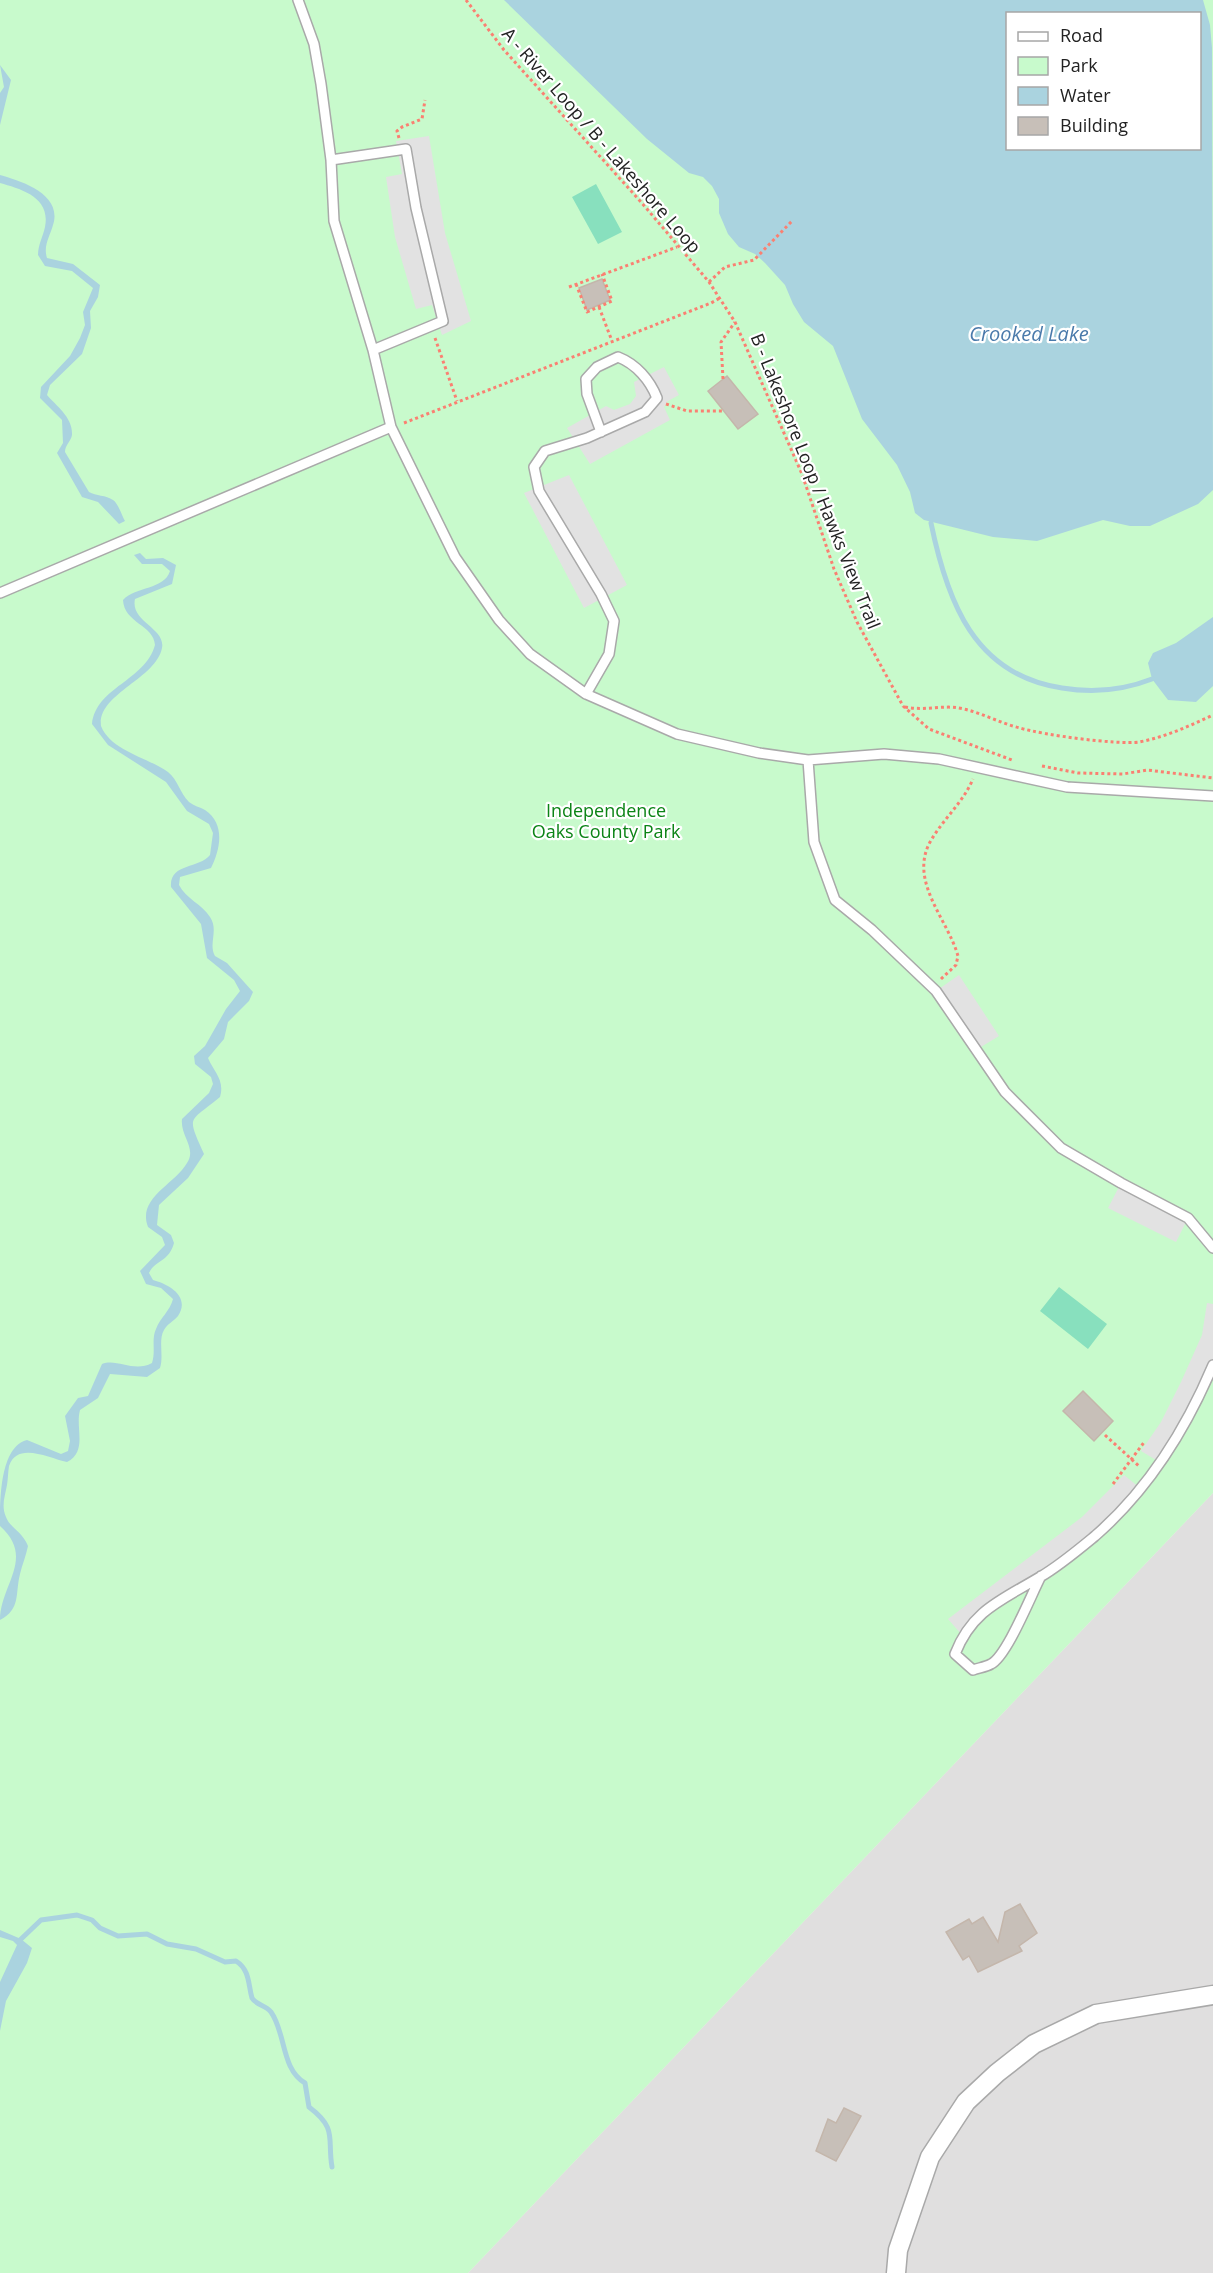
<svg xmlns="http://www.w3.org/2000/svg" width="1213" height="2273" font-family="'Open Sans',sans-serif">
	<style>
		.residential { fill: #e0dfdf }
		.park { fill: #c8facc; fill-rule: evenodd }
		.pitch { fill: #88e0be }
		.parking { fill: #e2e2e2 }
		.water { fill: #aad3df; fill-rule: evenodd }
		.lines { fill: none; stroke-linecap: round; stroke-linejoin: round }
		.stream { stroke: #aad3df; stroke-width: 5 }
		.building { fill: #c7bfb8; stroke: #c4b6ab; stroke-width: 1.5 }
		.lane-casing { stroke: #a9a9a9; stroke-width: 12 }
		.street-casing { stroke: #a9a9a9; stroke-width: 21 }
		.path { stroke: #fa8072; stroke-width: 3; stroke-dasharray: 3 3; stroke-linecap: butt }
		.lane { stroke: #fff; stroke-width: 9 }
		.street { stroke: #fff; stroke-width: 18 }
		.labels { text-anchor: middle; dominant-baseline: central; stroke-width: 4.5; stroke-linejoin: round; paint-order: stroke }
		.street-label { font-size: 18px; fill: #222; stroke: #fff }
		.park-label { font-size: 18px; fill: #0c8416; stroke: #fff }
		.water-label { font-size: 20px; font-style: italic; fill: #4a7aab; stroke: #fff }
	</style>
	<rect width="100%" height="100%" fill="#f2efe9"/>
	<path class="residential" d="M1213,1493V2273H468Z"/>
	<path class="park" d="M0,0H1213V1493L468,2273H0ZM1008,14H1200V148H1008Z"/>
	<path class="pitch" d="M596,184L622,232L598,244L572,197Z
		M1059,1287L1107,1324L1088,1349L1040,1311Z"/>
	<path class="parking" d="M429,136L445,233L471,321L442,335L432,305L416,309L395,237L386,177L402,174L396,141Z
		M664,367L679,395L668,401L664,407L670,420L590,464L567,428L606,406L614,410L630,404L636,396L634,382Z
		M569,475L627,585L584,608L524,493Z
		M959,975L999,1036L976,1050L936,991Z
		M1121,1183L1188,1218L1176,1242L1108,1208Z
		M1207,1303L1213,1304V1365L1161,1463L1141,1451L1161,1422L1181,1382L1202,1335Z
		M1124,1475L1140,1488L1096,1535L1041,1576L997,1600L962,1635L948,1619L1082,1517Z"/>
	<path class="water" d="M504,0H1203L1210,25L1212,48L1213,490L1198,504L1150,526H1130L1103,520L1037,541L993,537L924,520L915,513L910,492L897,465L862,419L833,346L804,322L793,304L785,285L765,263L755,254L739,247L728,234L719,213V199L712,186L703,177L689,173L647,139ZM1008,14H1200V148H1008Z
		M0,65L11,80L0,125V93L4,87Z
		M0,175C21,181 63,194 53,225C50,236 43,246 47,258L73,264L100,285L98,297L90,311L91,328L82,354L50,385L47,395C56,406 73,417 72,435C71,441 65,445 65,452L89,492C96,496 106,495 113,500C118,503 122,516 125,521L119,524L98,502L82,497L57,453L63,443L62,420L40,398L41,387L70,356L80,338L85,325L83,312L93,288L72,271L45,266L38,255C38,244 43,237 45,227C51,197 21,189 0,183Z
		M140,553L146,559L163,558L176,565L172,584L135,599C130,622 166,628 162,648C156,679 97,694 101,726C111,751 147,757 168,772C178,780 180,793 189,802C194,806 200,807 205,810C226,824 220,850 211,868L180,877L179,885C186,899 202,904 210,917C219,930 208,944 215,956L227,963L253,992L249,1001L228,1022L224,1039L208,1058C214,1072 225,1080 220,1097C189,1123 186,1114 204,1154L188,1178L159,1205L157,1225L171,1235L174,1243C169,1262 155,1260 149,1273L153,1280C168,1284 191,1296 178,1316C174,1321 167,1324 164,1330C158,1340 164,1356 160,1368L147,1377L110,1374L98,1398L80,1410C75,1428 88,1451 67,1462C49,1458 17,1441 9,1466C8,1472 8,1479 7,1485C5,1496 1,1506 6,1517C10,1528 22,1531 28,1546C26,1556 22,1565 20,1574C15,1594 21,1609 0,1620C0,1585 36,1558 0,1526C0,1499 0,1447 27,1440L61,1454L68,1451L70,1441L65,1416L78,1398L88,1396L102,1364C117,1358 134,1373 152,1363C156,1351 151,1340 156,1329C160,1318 170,1311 173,1299L161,1288L146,1284L140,1271L165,1245L162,1237L148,1227C137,1198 174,1185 187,1163C197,1148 180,1136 182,1119L209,1093L213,1084L211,1077L195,1064L194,1056L205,1046L226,1009L240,991L234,980L207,958L201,924L171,887C169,863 199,869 210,855L213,833L209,824L187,811L166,782L108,745L92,724C96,687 145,681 155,645C154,625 124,623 123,600C136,586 164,590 170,571L162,564H142L134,555Z
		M1213,617V686L1196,702L1168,700L1152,679L1148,663L1153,653L1176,643Z
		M0,1930L21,1939L32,1948L27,1963L6,2001L0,2031V1982L17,1945L13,1941L0,1937Z"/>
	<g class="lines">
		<path class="stream" d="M931,523C947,601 974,675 1062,688C1092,693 1124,690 1152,679
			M19,1941L41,1920L77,1915L92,1920L100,1928L118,1936L147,1934L167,1944L196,1949L225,1962L236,1961C250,1970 248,1984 252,1998C256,2005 266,2005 271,2012C286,2033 281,2069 305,2083L309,2107C338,2129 327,2138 332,2167"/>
	</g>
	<path class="building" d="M602,279L610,300L587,310L579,288Z
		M727,376L758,414L738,429L708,391Z
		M1083,1391L1113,1421L1094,1441L1063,1411Z
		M1020,1904L1037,1933L1019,1946L1022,1951L978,1972L969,1956L963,1960L946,1932L969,1919L972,1924L983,1917L998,1942L1005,1912Z
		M844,2108L861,2116L836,2161L816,2151L828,2119L836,2123Z"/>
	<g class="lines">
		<defs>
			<path id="lane" d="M298,0L314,44L321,84L331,160L334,221L373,350L391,427L455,557L499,620L530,654L586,694L677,734L759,753L808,760L884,754L939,759L1067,787L1213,796
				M331,160L406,149L416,208L443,321L373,350
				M0,593L391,427
				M586,694L609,654L614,621L601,594L539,491L534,467L545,451L587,438L645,412L657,398C650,380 636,364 618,357L597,367L586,379L587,394L601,432
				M808,760L814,842L835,900L872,930L936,991L1005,1092L1061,1148L1121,1183L1188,1218L1213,1248
				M1041,1576C1031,1595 1007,1656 991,1664C986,1667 978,1668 973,1670L955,1654C972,1610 1002,1600 1040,1577C1059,1566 1078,1550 1095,1536C1148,1490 1186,1429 1213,1365"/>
			<path id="street" d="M896,2273L898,2250L930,2157L966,2102L997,2073L1034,2044L1096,2014L1213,1995"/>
		</defs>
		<use href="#lane" class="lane-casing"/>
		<use href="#street" class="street-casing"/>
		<path class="path" d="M466,0L504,50L641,202L709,282L735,322L802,474L834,569L857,622L903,706L929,729L1012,760
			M399,138L397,131L402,127L422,119L425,100
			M709,282L725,267L754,260L793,220
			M576,284L587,312L612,301L602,274
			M569,287L677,247
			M599,307L612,341
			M435,338L457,401
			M723,379L721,342L735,322
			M666,404L687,411H723
			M404,423L711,303L720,298
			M905,707C924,711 943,705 959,708C981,712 999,723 1020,728C1044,735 1116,745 1139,742C1166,737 1189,726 1213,715
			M1042,766L1078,773L1123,774L1147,770L1213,778
			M941,979L956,965L958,956C948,920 910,883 929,844C941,821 963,803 973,779
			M1105,1435L1140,1467
			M1113,1484L1145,1441"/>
		<use href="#lane" class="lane"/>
		<use href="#street" class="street"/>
	</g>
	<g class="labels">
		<g class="street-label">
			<text transform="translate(602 140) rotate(49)">A - River Loop / B - Lakeshore Loop</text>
			<text transform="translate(816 481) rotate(68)">B - Lakeshore Loop / Hawks View Trail</text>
		</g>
		<g class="park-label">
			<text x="606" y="810">Independence<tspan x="606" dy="21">Oaks County Park</tspan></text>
		</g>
		<g class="water-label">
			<text x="1029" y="333">Crooked Lake</text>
		</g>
	</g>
	<rect x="1006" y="12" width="195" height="138" fill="#ffffff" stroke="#a7a7a7" stroke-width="1.5"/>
	<rect x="1018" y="32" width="30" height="9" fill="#ffffff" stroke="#a7a7a7" stroke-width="1.5"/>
	<text x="1060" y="42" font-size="18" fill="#222222">Road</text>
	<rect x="1018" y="57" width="30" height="18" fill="#c8facc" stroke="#a7a7a7" stroke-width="1.5"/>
	<text x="1060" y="72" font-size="18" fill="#222222">Park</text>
	<rect x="1018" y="87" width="30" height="18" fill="#aad3df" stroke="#a7a7a7" stroke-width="1.5"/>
	<text x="1060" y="102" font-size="18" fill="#222222">Water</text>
	<rect x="1018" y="117" width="30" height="18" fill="#c7bfb8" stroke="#a7a7a7" stroke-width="1.5"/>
	<text x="1060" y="132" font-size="18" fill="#222222">Building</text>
</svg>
